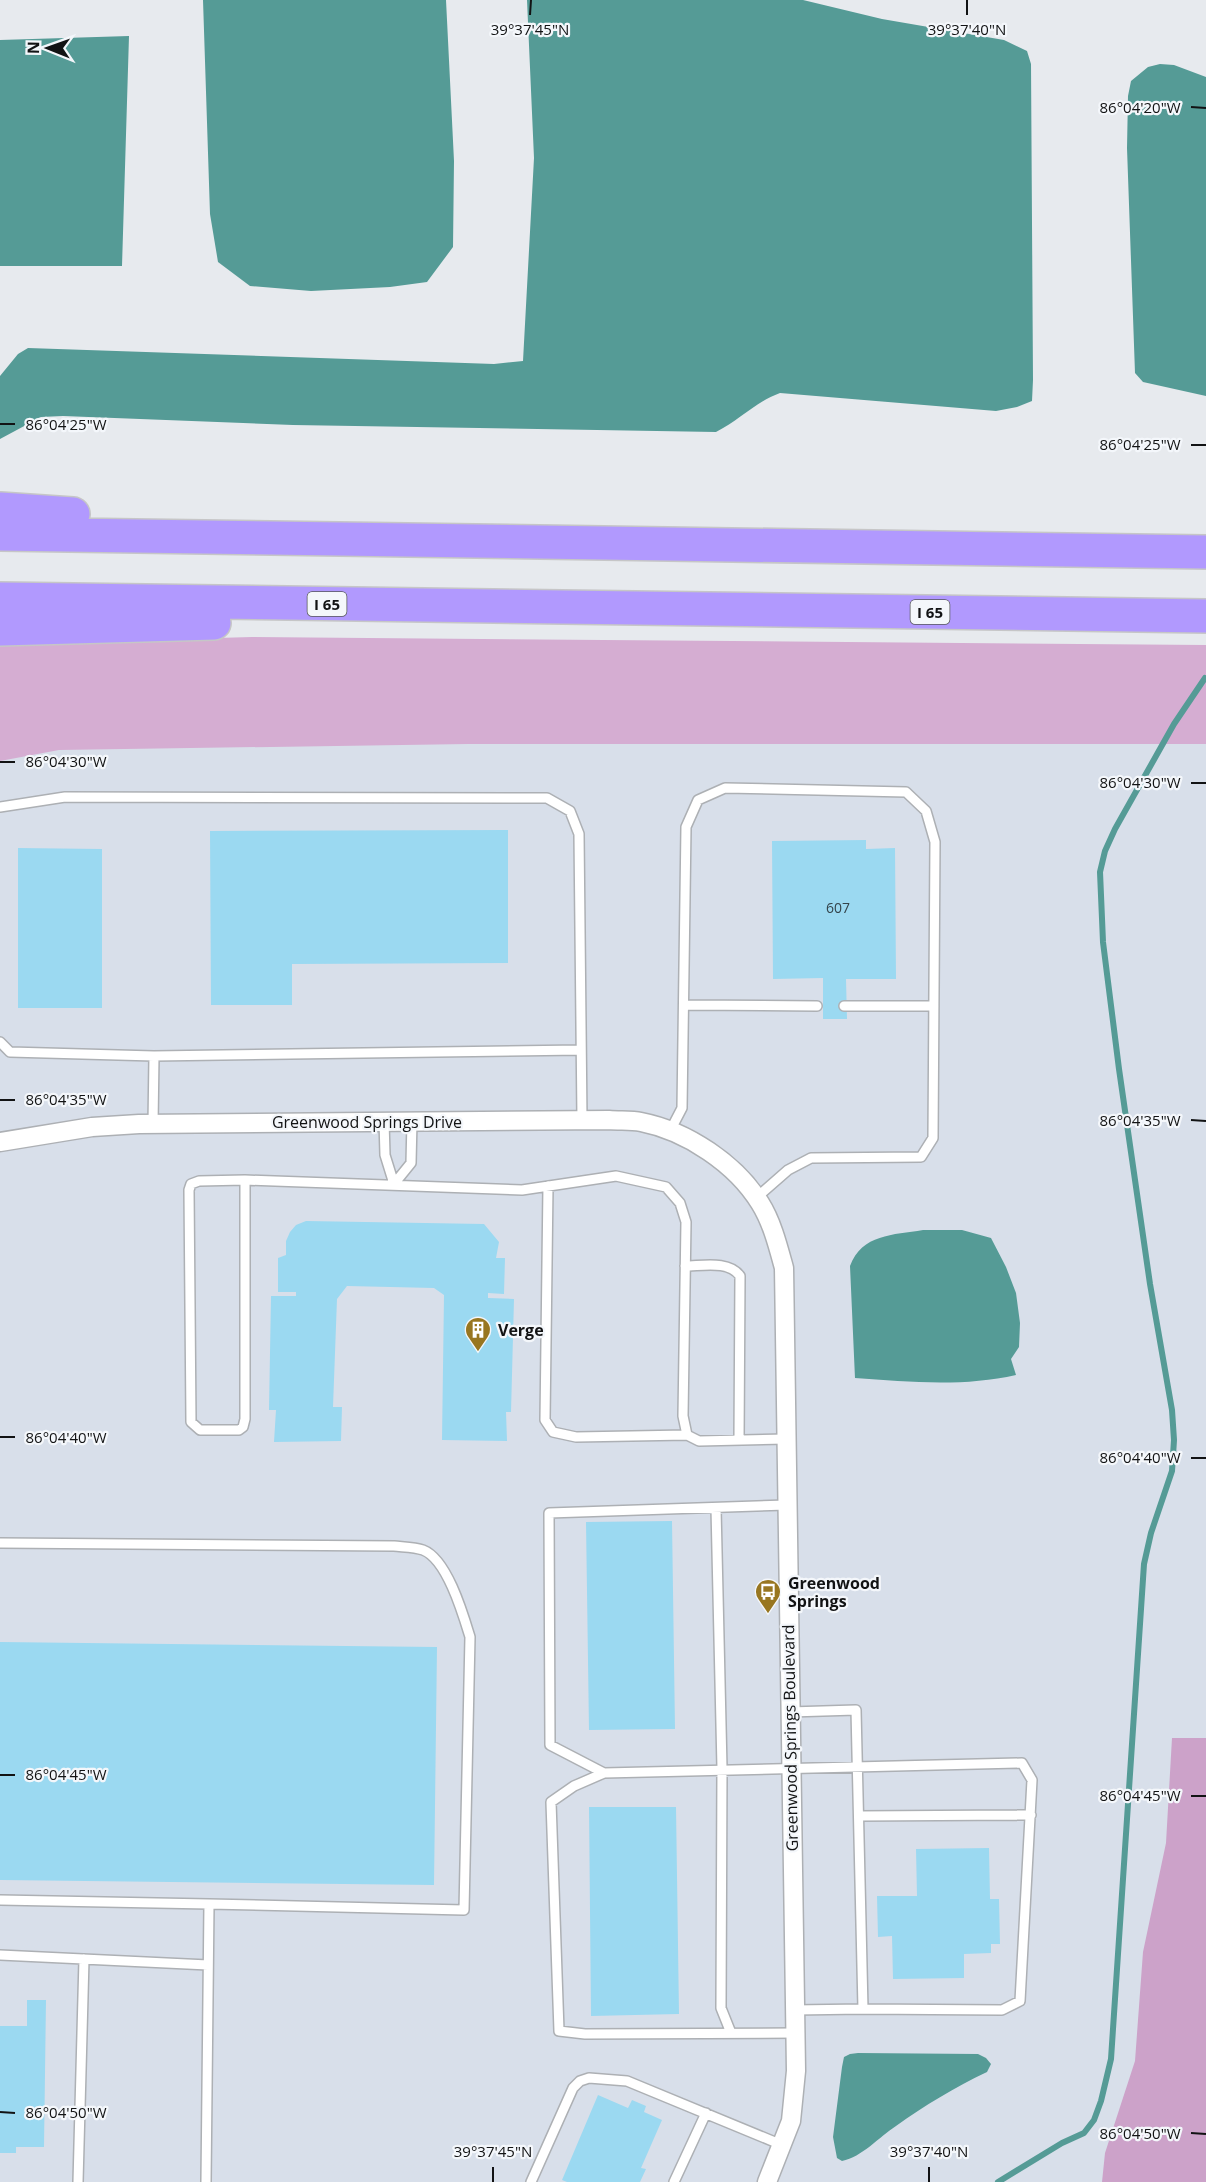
<svg xmlns="http://www.w3.org/2000/svg" width="1206" height="2182" font-family="'Open Sans',sans-serif">
	<style>
		.built { fill: #d8dfea }
		.green { fill: #d5add2 }
		.forest { fill: #cca2c9 }
		.water { fill: #559b96 }
		.lines { fill: none; stroke-linecap: round; stroke-linejoin: round }
		.stream { stroke: #559b96; stroke-width: 6 }
		.building { fill: #9bd9f1 }
		.service-casing { stroke: #adb0b4; stroke-width: 12 }
		.minor-casing { stroke: #adb0b4; stroke-width: 21 }
		.motorway-casing { stroke: #c6c6c7; stroke-width: 36 }
		.service { stroke: #fff; stroke-width: 9 }
		.minor { stroke: #fff; stroke-width: 18 }
		.motorway { stroke: #b199fe; stroke-width: 33 }
		.ticks { fill: none; stroke: #121314; stroke-width: 2 }
		.labels { text-anchor: middle; dominant-baseline: central; stroke-width: 4.5; stroke-linejoin: round; paint-order: stroke }
		.number-label { font-size: 14px; fill: #34444b }
		.shield { fill: #f4f7fb; stroke: #565759; stroke-width: 1.5 }
		.shield-label { font-size: 15px; font-weight: bold; fill: #121314 }
		.street-label { font-size: 16px; fill: #121314; stroke: #f4f7fb }
		.poi-label { font-size: 16px; font-weight: bold; fill: #121314; stroke: #f4f7fb; text-anchor: start }
		.ticks-label { font-size: 15px; text-anchor: middle; fill: #121314; stroke: #f4f7fb; stroke-width: 4.5; stroke-linejoin: round; paint-order: stroke }
	</style>
	<rect width="100%" height="100%" fill="#e7eaee"/>
	<path class="built" d="M0,667L1206,669V2182H0Z"/>
	<path class="green" d="M252,637L1206,645V744H468L59,750L0,761V644Z"/>
	<path class="forest" d="M1172,1738H1206V2182H1102L1105,2153L1135,2061L1143,1952L1166,1843Z"/>
	<path class="water" d="M203,0H446L454,161L453,247L427,282L390,287L311,291L250,286L218,262L210,214Z
		M527,0H803L882,19L1004,40L1027,51L1031,64L1033,380L1032,401L1017,407L996,411L780,393C755,402 740,420 716,432L293,425L63,416L41,417L0,439V376L18,354L28,348L494,364L523,361L534,158Z
		M129,36L122,266H0V40Z
		M1160,64L1174,65L1206,77V396L1143,382L1135,373L1127,148L1128,96L1131,81L1148,67Z
		M923,1230H962L991,1238L1006,1267L1016,1293L1020,1323L1019,1347L1011,1359L1016,1375C964,1387 908,1382 855,1378L850,1266C862,1234 893,1235 923,1230Z
		M858,2053L978,2054L986,2058L991,2064L987,2072C955,2087 924,2106 896,2126C879,2137 862,2157 842,2161L837,2158L833,2137L842,2067L844,2057L850,2054Z"/>
	<g class="lines">
		<path class="stream" d="M998,2182L1062,2143L1084,2133L1094,2120L1101,2101L1111,2059L1144,1564L1151,1533L1172,1471L1174,1440L1172,1410L1150,1284L1119,1069L1103,942L1100,872L1105,851L1115,829L1174,724L1205,678"/>
	</g>
	<path class="building" d="M508,830V963L292,964V1005H211L210,831Z
		M866,840V849L895,848L896,979H846L847,1019H823V978L773,979L772,841Z
		M18,848L102,849V1008H18Z
		M306,1221L484,1224L499,1242L496,1258H505L504,1294L488,1293V1298L514,1299L511,1412H506L507,1441L442,1440L444,1295L434,1288L347,1286L337,1299L333,1407H342L341,1441L274,1442L276,1410H269L271,1296H296V1292H278V1258L286,1255V1241L290,1232L296,1225Z
		M672,1521L675,1729L589,1730L586,1522Z
		M0,1642L437,1647L434,1885L0,1880Z
		M589,1807H676L679,2014L591,2016Z
		M989,1848L990,1899H999L1000,1944H991V1953L964,1954V1978L893,1979L892,1936L878,1937L877,1896H917L916,1849Z
		M27,2000H46L44,2147H16V2153H0V2026H27Z
		M598,2095L628,2108L632,2100L646,2106L644,2112L662,2120L641,2168L646,2169L640,2182H567L562,2180Z"/>
	<g class="lines">
		<defs>
			<path id="service" d="M0,807L65,797L547,798L570,811L579,834L582,1120
				M684,1005L817,1006
				M844,1006H934
				M0,1042L10,1052L154,1056L153,1124
				M154,1056L581,1050
				M384,1121L385,1155L394,1184
				M670,1131L682,1108L686,827L698,800L725,788L906,792L926,811L935,842L933,1138L921,1157L811,1158L788,1170L756,1198
				M245,1180V1419L243,1427L239,1430H200L191,1422L189,1190L191,1184L199,1181L245,1180L522,1190L616,1176L666,1187L680,1203L686,1222L683,1416L687,1435L699,1441L786,1439
				M394,1184L411,1163L412,1121
				M548,1186L545,1420L553,1432L576,1437L687,1435
				M685,1266C702,1266 729,1260 740,1276L739,1440
				M716,1508L722,1768L721,2008L731,2033
				M0,1543L394,1546C403,1547 415,1547 423,1550C447,1559 463,1614 470,1637L464,1910L209,1904L206,2182
				M790,1712L856,1710L863,2009L794,2010
				M604,1773L550,1745L549,1513L787,1505
				M859,1816L1031,1815
				M0,1900L209,1904
				M0,1955L208,1965
				M795,2033L585,2034L559,2031L551,1802L574,1786L604,1773L1022,1763L1032,1780L1020,2001L1002,2010L863,2009
				M78,2182L84,1959
				M531,2182L573,2088L580,2081L589,2078L627,2081L782,2145
				M674,2182L706,2113"/>
			<path id="minor" d="M0,1142L92,1127L139,1124L609,1120C620,1121 631,1120 641,1122C687,1131 736,1164 760,1203C772,1222 778,1246 784,1268L796,2071L791,2121L767,2182"/>
			<path id="motorway" d="M0,509L73,514
				M0,534L1206,552
				M0,599L1206,616
				M0,629L214,623"/>
		</defs>
		<use href="#service" class="service-casing"/>
		<use href="#minor" class="minor-casing"/>
		<use href="#motorway" class="motorway-casing"/>
		<use href="#service" class="service"/>
		<use href="#minor" class="minor"/>
		<use href="#motorway" class="motorway"/>
	</g>
	<path class="ticks" d="M530,15L531,0M967,15V0M1191,107L1206,108M0,424H15M1191,445H1206M0,762H15M1191,783H1206M0,1100H15M1191,1120L1206,1121M0,1437H15M1191,1458H1206M0,1775H15M1191,1796H1206M0,2112L15,2113M1191,2133L1206,2134M493,2182V2167M929,2182V2167"/>
	<defs>
		<symbol id="building-pin" viewBox="-11 -11 22 30"><path d="M0 17L-7.5 6A9.5 9.5 0 1 1 7.5 6Z" fill="#987620" stroke="#f4f7fb"/><path d="M-4-6H4V6H1V3H-1V6H-4ZM-2.5-4.3h1.7v1.8h-1.7ZM.8-4.3h1.7v1.8H.8ZM-2.5-1h1.7V.8h-1.7ZM.8-1h1.7V.8H.8Z" fill="#fff"/></symbol>
		<symbol id="bus-pin" viewBox="-11 -11 22 30"><path d="M0 17L-7.5 6A9.5 9.5 0 1 1 7.5 6Z" fill="#987620" stroke="#f4f7fb"/><path d="M-5-6H5V4H4V6H2V4H-2V6H-4V4H-5ZM-3.5-4V0h7V-4ZM-3.5 1.2v1.5H-2V1.2ZM2 1.2v1.5H3.5V1.2Z" fill="#fff"/></symbol>
	</defs>
	<g fill-rule="evenodd">
		<use href="#building-pin" x="463" y="1315" width="30" height="40"/>
		<use href="#bus-pin" x="753" y="1577" width="30" height="40"/>
	</g>
	<g class="labels">
		<g class="number-label">
			<text x="838" y="907">607</text>
		</g>
		<g class="shield">
			<rect x="307.5" y="592" width="39" height="24" rx="4.5"/>
			<rect x="910.5" y="600" width="39" height="24" rx="4.5"/>
		</g>
		<g class="shield-label">
			<text x="327" y="604">I 65</text>
			<text x="930" y="612">I 65</text>
		</g>
		<g class="street-label">
			<text x="367" y="1122">Greenwood Springs Drive</text>
			<text transform="translate(790 1738) rotate(-91)">Greenwood Springs Boulevard</text>
		</g>
		<g class="poi-label">
			<text x="498" y="1330">Verge</text>
			<text x="788" y="1583">Greenwood<tspan x="788" dy="18">Springs</tspan></text>
		</g>
	</g>
	<g class="ticks-label">
		<text x="530" y="35">39°37'45"N</text>
		<text x="967" y="35">39°37'40"N</text>
		<text x="1140" y="113">86°04'20"W</text>
		<text x="66" y="430">86°04'25"W</text>
		<text x="1140" y="450">86°04'25"W</text>
		<text x="66" y="767">86°04'30"W</text>
		<text x="1140" y="788">86°04'30"W</text>
		<text x="66" y="1105">86°04'35"W</text>
		<text x="1140" y="1126">86°04'35"W</text>
		<text x="66" y="1443">86°04'40"W</text>
		<text x="1140" y="1463">86°04'40"W</text>
		<text x="66" y="1780">86°04'45"W</text>
		<text x="1140" y="1801">86°04'45"W</text>
		<text x="66" y="2118">86°04'50"W</text>
		<text x="1140" y="2139">86°04'50"W</text>
		<text x="493" y="2157">39°37'45"N</text>
		<text x="929" y="2157">39°37'40"N</text>
	</g>
	<g transform="translate(48 48) rotate(271)" stroke="#f4f7fb" stroke-width="4.5" paint-order="stroke">
	<path d="M0-4.5L10 22L0 15L-10 22Z" fill="#121314"/>
	<text y="-9" font-size="16" font-weight="bold" text-anchor="middle" fill="#121314">N</text>
	</g>
</svg>
